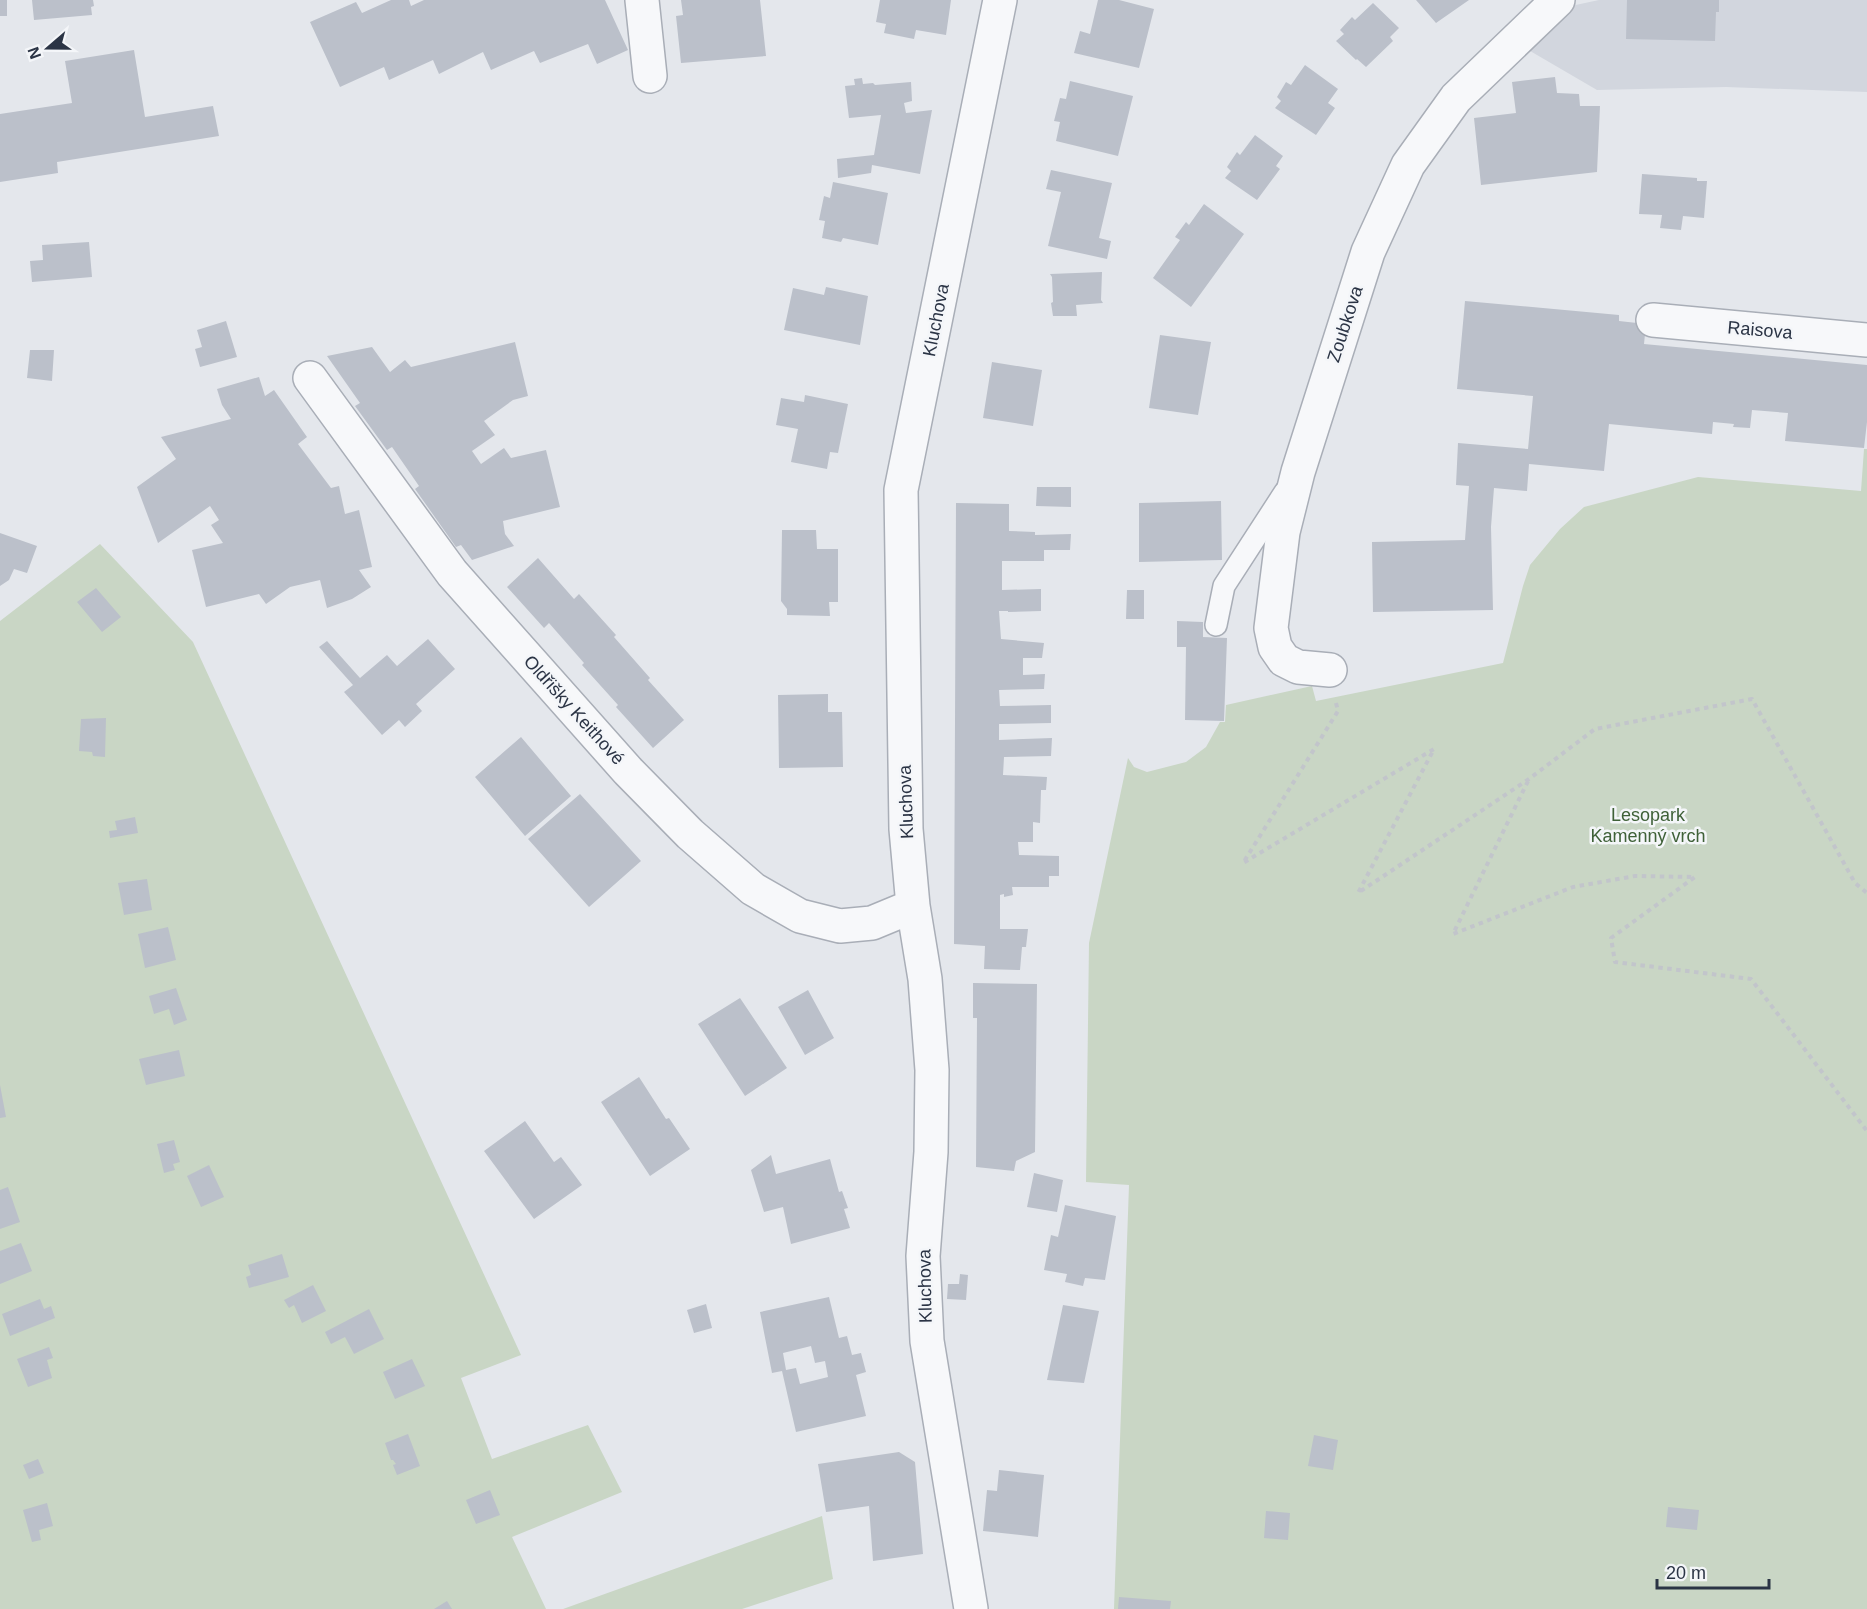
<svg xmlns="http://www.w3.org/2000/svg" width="1867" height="1609" font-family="Helvetica,sans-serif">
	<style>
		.built { fill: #d2d6de }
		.green { fill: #c9d6c5 }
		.building { fill: #bbc0ca; fill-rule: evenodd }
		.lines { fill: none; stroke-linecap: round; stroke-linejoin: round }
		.service-casing { stroke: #a9aeb7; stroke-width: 24 }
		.minor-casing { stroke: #a9aeb7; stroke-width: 36 }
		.path { stroke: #c2c5cb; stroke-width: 4; stroke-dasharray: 4.5 4.5; stroke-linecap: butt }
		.service { stroke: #f7f8fa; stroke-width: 21 }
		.minor { stroke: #f7f8fa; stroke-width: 33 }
		.labels { text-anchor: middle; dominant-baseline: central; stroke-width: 5; stroke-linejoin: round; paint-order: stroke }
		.street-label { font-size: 18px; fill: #2b3445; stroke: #f4f6f9 }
		.park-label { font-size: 18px; fill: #3f6138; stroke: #f4f6f9 }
	</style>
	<rect width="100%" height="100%" fill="#e4e7ec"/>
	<path class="built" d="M1599,0H1867V92L1726,87L1597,90L1525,48L1571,6Z"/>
	<path class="green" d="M1864,449H1867V1609H1114L1129,1185L1086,1182L1089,943L1128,758L1134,767L1147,772L1186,762L1206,747L1220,722H1225L1226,705L1312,686L1316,701L1503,663L1523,586L1530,565L1560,529L1584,507L1698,477L1861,491Z
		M100,544L193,642L521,1355L461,1378L492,1459L588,1425L622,1492L512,1537L546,1609H0V621Z
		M822,1516L833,1579L742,1609H563Z"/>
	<path class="building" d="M0,0H7V16H0Z
		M32,0H93L94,6L91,7L92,15L34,20Z
		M391,0H409L411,6L424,0H605L628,50L597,64L588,44L540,63L534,51L491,70L483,52L439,74L433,60L389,80L384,67L340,87L310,22L356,2L362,13Z
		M681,0H760L766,56L681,63L676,16L683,15Z
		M880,0H951L946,35L916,30L914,39L884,33L886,24L876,22Z
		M1098,0H1119L1154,9L1139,68L1074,53L1080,31L1090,34Z
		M1416,0H1469L1436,23Z
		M1627,0H1719V12H1716L1715,41L1626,39Z
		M1373,3L1399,28L1390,37L1393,41L1366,67L1357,59L1356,60L1336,41L1344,34L1340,30L1352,17L1355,20Z
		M134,50L145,117L213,106L219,136L57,162L58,173L0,182V114L72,103L65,61Z
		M1305,65L1338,89L1328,103L1335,108L1316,135L1275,108L1281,101L1277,97L1286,82L1291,85Z
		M1555,77L1557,93L1579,94L1580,106H1600L1597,172L1481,185L1474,118L1516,113L1512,82Z
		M862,78L863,84L873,83L875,85L911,82L912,101L904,103L906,113L932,110L920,174L872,165L871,173L838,178L837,159L874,155L881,115L849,118L845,86L855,85L854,79Z
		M1070,81L1133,96L1118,156L1056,141L1060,122L1054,121L1060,98L1066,99Z
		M1255,135L1283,156L1276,166L1280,169L1257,200L1225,178L1231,171L1227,167L1237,152L1240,155Z
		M1051,170L1112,183L1099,238L1111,241L1107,259L1048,246L1061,192L1046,189Z
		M1642,174L1697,178V181H1707L1704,218L1683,216L1681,230L1660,228L1662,215L1639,214Z
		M833,182L888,193L878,245L843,238L841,242L822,238L825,221L819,220L824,196L830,198Z
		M1204,204L1244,234L1191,307L1153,278L1180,240L1175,237L1186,222L1189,225Z
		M89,242L92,277L32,282L30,261L43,260L42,245Z
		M1102,272L1101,300L1103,303L1076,305L1077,316H1053L1051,303L1053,302L1052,277L1050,274Z
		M826,287L868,296L860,345L784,330L793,288L824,295Z
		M1465,301L1619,315V321L1646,324L1644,344L1867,365V422L1864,448L1785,441L1788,413L1752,410L1750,428L1733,427L1734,424L1713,422L1712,434L1609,424L1604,471L1529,464L1527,491L1494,488L1491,527L1493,610L1373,612L1372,542L1465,540L1469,486L1456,485L1458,443L1528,449L1533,396L1457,389Z
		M226,321L237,357L200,367L195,349L202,347L197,330Z
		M1160,335L1211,342L1198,415L1149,408Z
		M515,342L528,396L513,400L484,421L495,435L472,451L481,464L504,448L511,458L546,450L560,507L503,521L505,534L514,546L472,560L461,545L456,547L415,489L419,486L392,447L387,450L355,406L360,403L327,356L372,347L390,372L405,360L411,367Z
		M30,350H54L52,381L27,378Z
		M992,362L1042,370L1033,426L983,418Z
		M259,377L265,396L274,390L307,437L298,444L331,488L339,486L345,514L359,510L372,567L359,570L371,587L352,599L327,608L320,580L290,587L266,604L259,594L206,607L192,550L223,543L211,525L219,520L210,506L158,543L137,487L176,459L161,437L231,419L222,405L217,389Z
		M805,395L848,404L838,453L830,452L827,469L791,462L798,429L776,425L781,398L804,402Z
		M1037,487H1071V507L1036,506Z
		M1221,501L1222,560L1139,562V503Z
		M956,503L1009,504V531L1035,532V535L1071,534L1070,550H1044V561H1002V590L1041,589V611L1008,612V611H999L1001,639L1044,643L1042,658H1023V675L1045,674L1044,689L999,690L1000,706L1051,705V723L999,724V740L1052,738L1051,756L1004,757L1003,775L1047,777L1046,790H1041L1040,823L1033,822V842H1018L1019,855L1059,856V876H1049V887H1012L1013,895L1004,897V894L1000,895V929H1028L1026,947H1022L1020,970L984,969L985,946L954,944Z
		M782,530H816L817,549H838V602H829L830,616L787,615V609L781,601Z
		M0,533L37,546L27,573L14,569L9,580L0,586Z
		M538,558L574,599L579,594L616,635L614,637L650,678L648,680L684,720L653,748L616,707L618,705L582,665L584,663L549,623L544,628L507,587Z
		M96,588L121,617L102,632L77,602Z
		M1127,590H1144V619H1126Z
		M1177,621L1203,622V637L1227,638L1224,721L1185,720L1186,647H1177Z
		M428,639L455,669L416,704L422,711L405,727L399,720L382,735L344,692L353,685L319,647L327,641L360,678L387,655L397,666Z
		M828,694V712H842L843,767L779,768L778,695Z
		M106,718L105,757L93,756L92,752L79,751L81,719Z
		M521,737L571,796L525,836L475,777Z
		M580,794L641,861L589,907L528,839Z
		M135,817L138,833L110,838L109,831L117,830L115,821Z
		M147,879L152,910L124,915L118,883Z
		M168,927L176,960L145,968L138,934Z
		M973,983L1037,984L1035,1152L1016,1161L1014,1171L976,1167L977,1018H973Z
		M176,988L187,1020L174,1025L169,1009L154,1014L149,996Z
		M808,990L834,1038L805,1055L778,1007Z
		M740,998L787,1068L745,1096L698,1024Z
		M179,1050L185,1076L146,1085L139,1059Z
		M639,1077L666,1119L669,1118L690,1149L650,1176L601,1102Z
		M0,1085L6,1117L0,1118Z
		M525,1121L554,1162L561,1157L582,1185L534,1219L484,1151Z
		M174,1140L180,1162L173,1164L175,1170L164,1173L157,1144Z
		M771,1155L776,1174L830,1159L839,1192L842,1191L848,1208L844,1209L850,1228L791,1244L783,1207L764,1212L751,1170Z
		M209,1165L224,1197L201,1207L187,1176Z
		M1034,1173L1063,1180L1057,1212L1027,1207Z
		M8,1187L20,1222L0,1229V1190Z
		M1065,1205L1116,1216L1105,1280L1085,1278L1083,1286L1065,1282L1067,1274L1044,1270L1051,1235L1058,1237Z
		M21,1243L32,1271L0,1284V1251Z
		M282,1254L289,1277L249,1288L246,1277L251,1275L248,1265Z
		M960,1274L968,1275L966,1300L947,1299L948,1284H959Z
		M313,1285L326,1311L302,1323L294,1305L289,1308L284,1300Z
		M829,1297L839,1338L847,1336L852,1355L861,1353L866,1372L856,1375L866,1416L796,1432L782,1371L772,1373L760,1312ZM811,1346L815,1363L825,1361L828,1377L800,1384L796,1368L786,1370L783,1353Z
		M40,1299L44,1309L51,1306L55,1318L10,1336L2,1314Z
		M706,1304L712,1328L694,1333L687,1310Z
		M1063,1305L1099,1311L1084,1383L1047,1380Z
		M369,1309L384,1339L354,1354L345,1337L331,1344L325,1332Z
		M49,1347L53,1358L47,1360L52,1378L28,1387L17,1359Z
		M412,1359L425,1386L395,1399L383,1372Z
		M408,1434L420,1466L397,1475L393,1465L396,1464L393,1460H391L385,1443Z
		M1314,1435L1338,1440L1333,1470L1308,1466Z
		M899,1452L915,1462L923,1554L873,1561L869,1506L826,1512L818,1464Z
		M38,1459L44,1473L29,1479L23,1465Z
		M999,1470L1044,1475L1038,1537L983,1531L987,1490L997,1491Z
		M490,1490L500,1515L476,1524L466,1500Z
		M47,1503L53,1526L39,1530L41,1540L32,1542L23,1510Z
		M1668,1507L1699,1510L1697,1530L1666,1527Z
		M1266,1511L1290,1513L1288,1540L1264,1538Z
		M1119,1597L1171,1601L1170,1609H1118Z
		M447,1601L452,1609H434Z"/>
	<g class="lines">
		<defs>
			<path id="service" d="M1216,625L1224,586L1285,492"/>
			<path id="minor" d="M642,0L650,76
				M1653,320L1867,340
				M310,378L452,573L628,771L690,834L753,889L800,916L840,926L872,923L913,906
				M1330,670L1298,667L1284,660L1275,647L1271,628L1283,532L1298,472L1368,252L1408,165L1456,98L1558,0
				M971,1609L927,1341L923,1256L931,1152L932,1070L925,979L913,906L906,829L901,490L1000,0"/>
		</defs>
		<use href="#service" class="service-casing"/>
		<use href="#minor" class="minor-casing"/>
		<path class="path" d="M1336,703L1338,711L1243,863L1434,749L1358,893L1529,779L1595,729L1752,699L1855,883L1867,893
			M1528,781L1453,934L1573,887L1635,876L1695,877L1611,938L1615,962L1751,979L1867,1131"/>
		<use href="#service" class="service"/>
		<use href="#minor" class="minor"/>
	</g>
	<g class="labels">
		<g class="street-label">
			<text transform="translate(936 320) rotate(-79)">Kluchova</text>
			<text transform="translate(1345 324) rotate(-72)">Zoubkova</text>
			<text transform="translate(1760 330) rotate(5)">Raisova</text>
			<text transform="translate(574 710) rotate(48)">Oldřišky Keithové</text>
			<text transform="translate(906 802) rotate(-92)">Kluchova</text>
			<text transform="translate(925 1286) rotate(-91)">Kluchova</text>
		</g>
		<g class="park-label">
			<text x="1648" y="815">Lesopark<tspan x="1648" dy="21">Kamenný vrch</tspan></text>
		</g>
	</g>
	<g transform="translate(48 48) rotate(250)" stroke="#f4f6f9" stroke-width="4.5" paint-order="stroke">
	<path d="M0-4.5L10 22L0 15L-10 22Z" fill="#2b3445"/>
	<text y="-9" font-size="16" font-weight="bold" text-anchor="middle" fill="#2b3445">N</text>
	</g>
	<path d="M1657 1579v9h112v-9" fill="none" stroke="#2b3445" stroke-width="3"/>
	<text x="1666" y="1579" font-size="18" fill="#2b3445" stroke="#f4f6f9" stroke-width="4.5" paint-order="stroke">20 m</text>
</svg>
